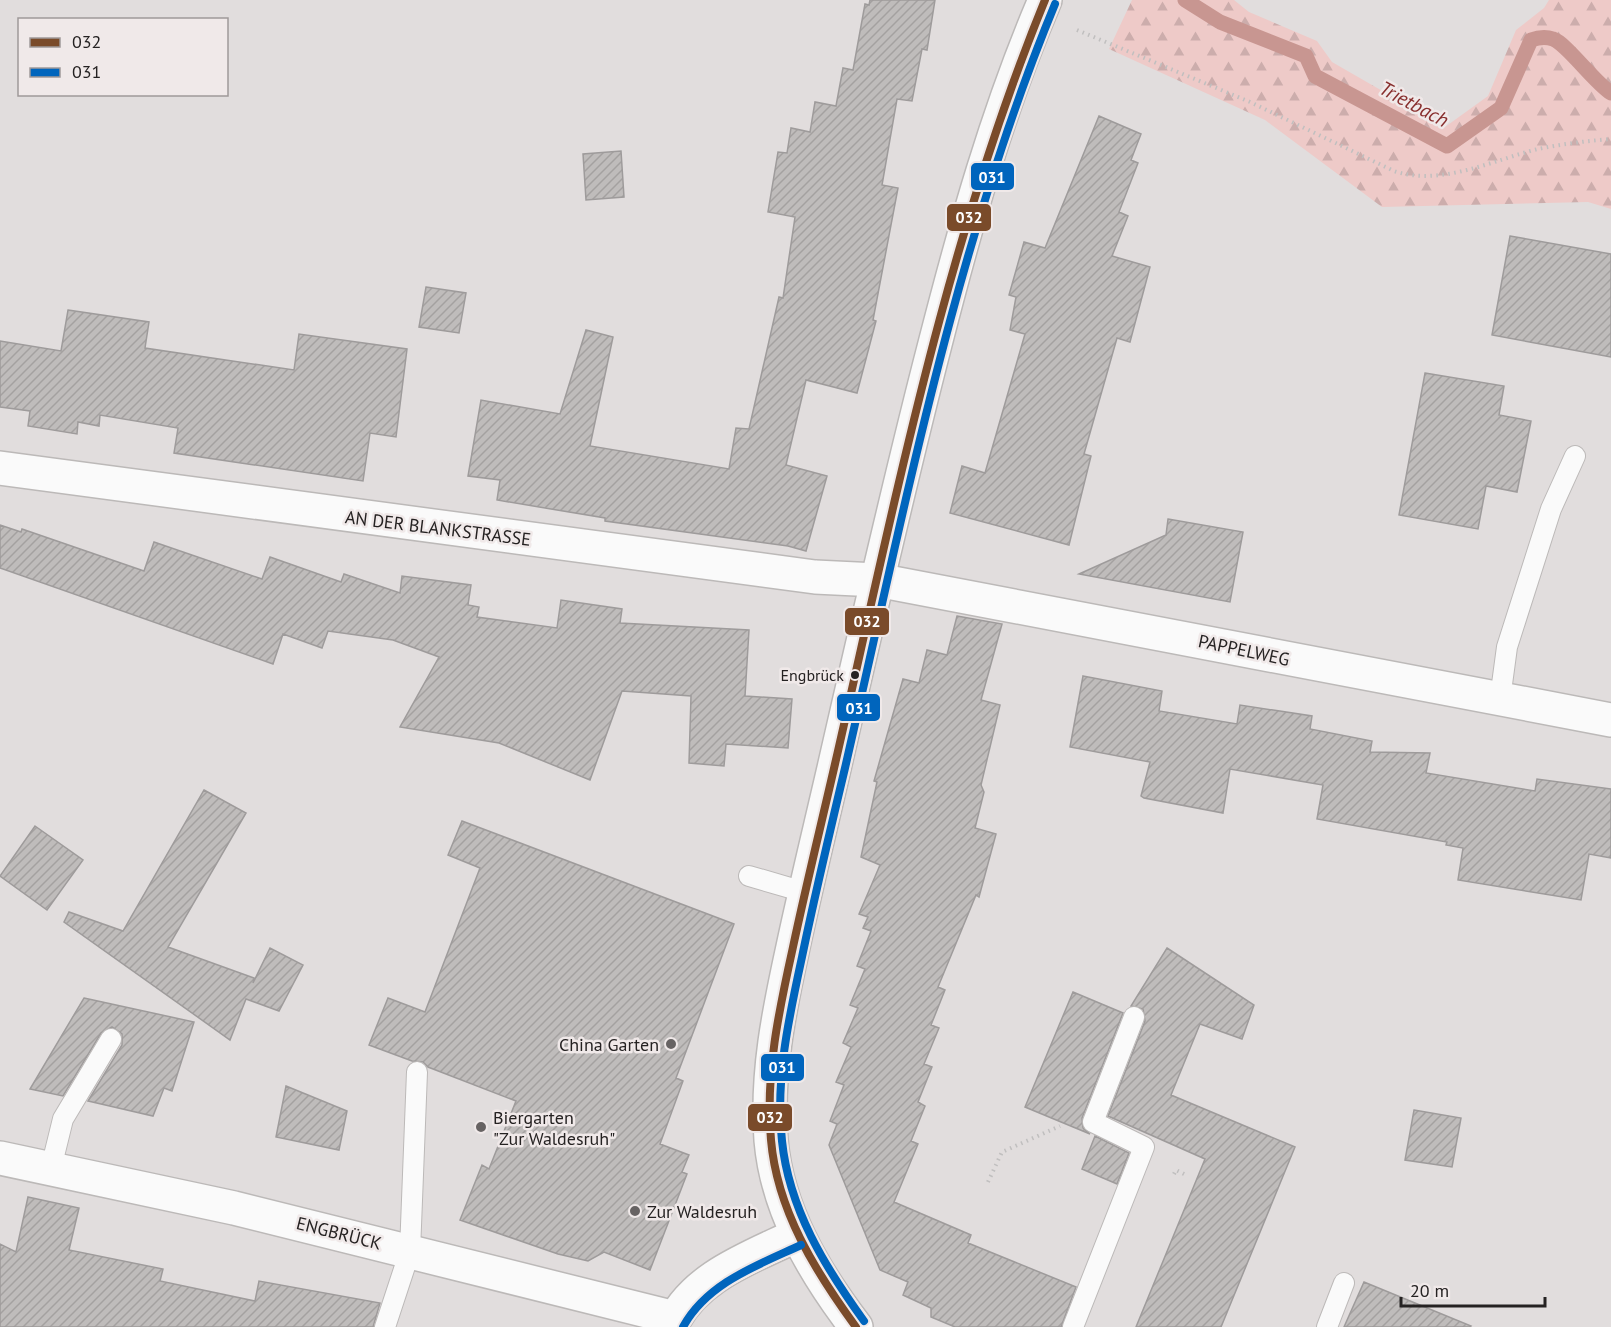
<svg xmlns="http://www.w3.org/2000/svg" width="1611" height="1327" font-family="'PT Sans',sans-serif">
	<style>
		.forest { fill: url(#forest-firs) }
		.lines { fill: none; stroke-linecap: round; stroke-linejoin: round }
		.stream { stroke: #c89691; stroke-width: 15 }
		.building { fill: url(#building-hatch); stroke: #9e9b9b; stroke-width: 1.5 }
		.lane-casing { stroke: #bcb9b8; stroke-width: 22 }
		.street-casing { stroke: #bcb9b8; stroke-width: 36 }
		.secondary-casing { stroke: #bcb9b8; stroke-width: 36 }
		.path { stroke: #c0bfbf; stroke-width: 4; stroke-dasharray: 1.5 4.5; stroke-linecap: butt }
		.lane { stroke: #fafafa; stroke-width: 20 }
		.street { stroke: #fafafa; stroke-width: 33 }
		.secondary { stroke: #fafafa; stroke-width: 33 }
		.bus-1-casing { stroke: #f0e9e9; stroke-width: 12 }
		.bus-2-casing { stroke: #f0e9e9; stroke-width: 12 }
		.bus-1 { stroke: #7a4b2a; stroke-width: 8 }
		.bus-2 { stroke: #0065bd; stroke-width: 8 }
		.bus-dot { fill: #252222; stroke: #f0e9e9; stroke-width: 2 }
		.poi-dot { fill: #676363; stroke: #f0e9e9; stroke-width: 2 }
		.labels { text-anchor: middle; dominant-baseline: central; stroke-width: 5; stroke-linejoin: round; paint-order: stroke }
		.bus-label { font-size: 16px; fill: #252222; stroke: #f0e9e9; text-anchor: end }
		.street-label { font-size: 18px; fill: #252222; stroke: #f0e9e9 }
		.poi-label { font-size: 18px; fill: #252222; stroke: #f0e9e9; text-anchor: start }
		.water-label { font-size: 20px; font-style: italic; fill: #882f2e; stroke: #f0e9e9 }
		.line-badge { stroke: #f0e9e9; stroke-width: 2 }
		.badge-label { font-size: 16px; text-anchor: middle; font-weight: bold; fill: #fff }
	</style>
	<defs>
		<pattern id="forest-firs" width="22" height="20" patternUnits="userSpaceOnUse" patternTransform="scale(1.5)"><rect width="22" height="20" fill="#eecac8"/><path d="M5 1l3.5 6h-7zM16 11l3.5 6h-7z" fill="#ccadac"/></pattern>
		<pattern id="building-hatch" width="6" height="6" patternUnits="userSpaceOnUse" patternTransform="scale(1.5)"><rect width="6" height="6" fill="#bfbcbb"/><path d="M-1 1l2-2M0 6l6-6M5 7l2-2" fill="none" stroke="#a4a1a0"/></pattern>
	</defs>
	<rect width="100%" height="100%" fill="#e1dddd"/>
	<path class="forest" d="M1132,0H1234L1249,12L1317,41L1332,62L1445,127L1488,96L1516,30L1544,8L1549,0H1611V209L1588,202L1382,207L1265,120L1109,49Z"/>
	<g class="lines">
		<path class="stream" d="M1185,0L1220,22L1306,56L1315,76L1447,146L1501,108L1531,40C1539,37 1545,36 1553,39C1566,43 1594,82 1611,93"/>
	</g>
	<path class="building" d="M870,0H935L927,50L922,49L912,101L897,99L882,185L898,188L873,320L876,321L857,393L806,380L786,465L827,476L806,551L788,546L605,521V518L497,500L500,480L468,476L481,400L560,414L586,330L613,337L590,446L729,469L736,428L749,429L779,297L783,298L795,217L768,212L778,152L787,153L791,128L810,132L815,102L836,106L843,68L853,70L865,4L869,5Z
		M1099,116L1141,134L1131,160L1138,163L1119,212L1128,216L1112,256L1150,267L1130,342L1117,338L1084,454L1091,456L1069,545L950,513L962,466L985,473L1025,334L1010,330L1016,297L1009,295L1024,242L1045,248Z
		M621,151L624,197L586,200L583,154Z
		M1510,236L1611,254V357L1492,335Z
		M426,287L466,293L459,333L419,327Z
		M68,310L149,322L145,348L294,370L299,334L407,349L396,437L370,433L363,481L174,453L178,428L100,415L99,426L78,422L77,434L28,426L30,411L0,407V341L61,351Z
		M1425,373L1504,386L1499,415L1531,421L1517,492L1486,486L1478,529L1399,515Z
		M1168,519L1243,532L1230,602L1079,574L1166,535Z
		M0,525L21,532L22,529L144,571L154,542L262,579L270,557L341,582L344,574L400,593L402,576L471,585L468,605L479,607L477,617L557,628L561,600L622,609L620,623L749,630L745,696L792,699L788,748L726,744L724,766L689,763L691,696L622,691L590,780L499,743L400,727L439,657L393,640L328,631L322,648L283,634L273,664L0,568Z
		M957,616L1002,624L981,700L1000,705L981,785L984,792L975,828L996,834L979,897L976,895L938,987L945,990L931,1025L939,1028L924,1064L932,1067L918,1102L925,1106L911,1141L918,1144L894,1202L971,1235L968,1243L1076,1287L1061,1327H955L931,1317V1308L903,1295L908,1282L880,1270L829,1145L837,1124L830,1121L844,1085L836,1082L851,1047L843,1043L858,1008L850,1005L865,969L857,966L871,931L863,928L868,917L859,914L880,865L861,857L877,782L874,781L903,679L919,683L927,650L947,655Z
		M1083,676L1162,691L1159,711L1237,724L1240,705L1312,716L1310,729L1372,741L1370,752L1430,753L1426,773L1535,791L1537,779L1611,789V858L1589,854L1581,900L1458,880L1463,848L1446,845L1447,842L1317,819L1323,785L1230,769L1223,813L1144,798L1141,796L1150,762L1070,747Z
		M204,790L246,813L168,947L254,978L253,983L270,948L303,965L279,1011L246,999L230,1040L64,922L69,912L123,931Z
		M462,821L734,924L676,1078L683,1081L660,1144L689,1155L682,1172L687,1174L650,1270L604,1252L588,1261L558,1254L460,1220L482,1165L489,1169L516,1101L428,1067L423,1062L412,1061L369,1045L388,998L425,1012L480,868L448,855Z
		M35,826L83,860L47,910L0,876Z
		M1167,948L1254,1005L1242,1039L1200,1024L1171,1095L1295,1147L1221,1327H1136L1205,1159L1108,1116L1145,1021L1143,1009L1131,1006Z
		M1073,992L1123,1013L1082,1118L1083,1128L1090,1134L1025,1107Z
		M84,998L194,1022L172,1091L164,1088L153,1116L88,1101L122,1045V1034L112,1027L101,1033L63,1096L30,1089Z
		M286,1086L347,1111L339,1150L276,1137Z
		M1414,1110L1461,1118L1452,1167L1405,1160Z
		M1095,1136L1129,1153L1117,1184L1082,1169Z
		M28,1197L79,1208L69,1250L163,1269L160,1281L255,1301L259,1281L380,1303L373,1327H0V1244L16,1252Z
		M1364,1282L1471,1326L1470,1327H1344Z"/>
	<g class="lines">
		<defs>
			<path id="lane" d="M1500,699L1507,647L1551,509L1575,456
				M749,876L804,892
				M51,1168L63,1119L111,1039
				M385,1327L410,1251L417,1072
				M1073,1327L1144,1147L1093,1122L1134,1017
				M1327,1327L1344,1283"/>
			<path id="street" d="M0,468L815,577L877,580L1611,720
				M0,1158L234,1208L675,1318
				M671,1327C692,1277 752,1257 797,1235"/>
			<path id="secondary" d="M856,1327C814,1272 777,1210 771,1140C766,1074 779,1011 793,947C806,886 821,825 835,764C867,624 899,483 935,344C965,227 997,112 1045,0"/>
		</defs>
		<use href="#lane" class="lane-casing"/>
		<use href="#street" class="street-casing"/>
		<use href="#secondary" class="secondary-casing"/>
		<path class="path" d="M1077,30L1250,102L1394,171C1440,187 1493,160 1538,149C1562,144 1586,141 1611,139
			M1174,1174L1176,1170L1188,1176
			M988,1182L1002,1152L1060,1126"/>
		<use href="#lane" class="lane"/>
		<use href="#street" class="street"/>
		<use href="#secondary" class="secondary"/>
		<defs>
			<path id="bus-1" d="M856,1327C815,1271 777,1210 771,1140C765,1075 779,1010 793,947C806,886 821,825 835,764C894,507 945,244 1045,0"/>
			<path id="bus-2" d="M864,1321C825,1267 789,1209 782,1141C775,1080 789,1017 802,957C815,894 830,831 845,768C904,512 954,248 1055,4
				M683,1327C707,1283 758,1265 801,1245"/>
		</defs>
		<use href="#bus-1" class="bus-1-casing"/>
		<use href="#bus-2" class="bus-2-casing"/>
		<use href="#bus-1" class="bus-1"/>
		<use href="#bus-2" class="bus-2"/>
	</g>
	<circle class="bus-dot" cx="855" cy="675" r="5"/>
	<g class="poi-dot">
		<circle cx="671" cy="1044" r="6"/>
		<circle cx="481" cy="1127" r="6"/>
		<circle cx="635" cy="1211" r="6"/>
	</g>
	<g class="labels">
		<g class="bus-label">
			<text x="844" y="675">Engbrück</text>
		</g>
		<g class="street-label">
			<text transform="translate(438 528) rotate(7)">AN DER BLANKSTRASSE</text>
			<text transform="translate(1244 650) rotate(12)">PAPPELWEG</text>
			<text transform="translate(339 1233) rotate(14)">ENGBRÜCK</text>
		</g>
		<g class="poi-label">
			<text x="659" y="1044" text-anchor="end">China Garten</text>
			<text x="493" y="1117">Biergarten<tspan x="493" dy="21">"Zur Waldesruh"</tspan></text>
			<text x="647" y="1211">Zur Waldesruh</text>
		</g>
		<g class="water-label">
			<text transform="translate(1414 104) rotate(28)">Trietbach</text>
		</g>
	</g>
	<g class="line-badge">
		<rect x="970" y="162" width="45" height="29" rx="6" fill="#0065bd"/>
		<rect x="946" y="203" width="46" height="29" rx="6" fill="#7a4b2a"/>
		<rect x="844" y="607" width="46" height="29" rx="6" fill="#7a4b2a"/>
		<rect x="836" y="693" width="45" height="29" rx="6" fill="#0065bd"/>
		<rect x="760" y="1053" width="45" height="29" rx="6" fill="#0065bd"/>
		<rect x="747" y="1103" width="46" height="29" rx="6" fill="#7a4b2a"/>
	</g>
	<g class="badge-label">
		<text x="992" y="183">031</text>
		<text x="969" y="223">032</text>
		<text x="867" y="627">032</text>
		<text x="859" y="714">031</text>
		<text x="782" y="1073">031</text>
		<text x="770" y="1123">032</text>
	</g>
	<rect x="18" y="18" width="210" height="78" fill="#f0e9e9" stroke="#9f9999" stroke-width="1.5"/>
	<rect x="30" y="38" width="30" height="9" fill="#7a4b2a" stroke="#9f9999" stroke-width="1.5"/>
	<text x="72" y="48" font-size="18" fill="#252222">032</text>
	<rect x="30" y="68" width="30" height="9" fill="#0065bd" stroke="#9f9999" stroke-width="1.5"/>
	<text x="72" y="78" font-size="18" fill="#252222">031</text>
	<path d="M1401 1297v9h144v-9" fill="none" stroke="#252222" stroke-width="3"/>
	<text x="1410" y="1297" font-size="18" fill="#252222" stroke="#f0e9e9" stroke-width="4.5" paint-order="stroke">20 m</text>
</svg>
